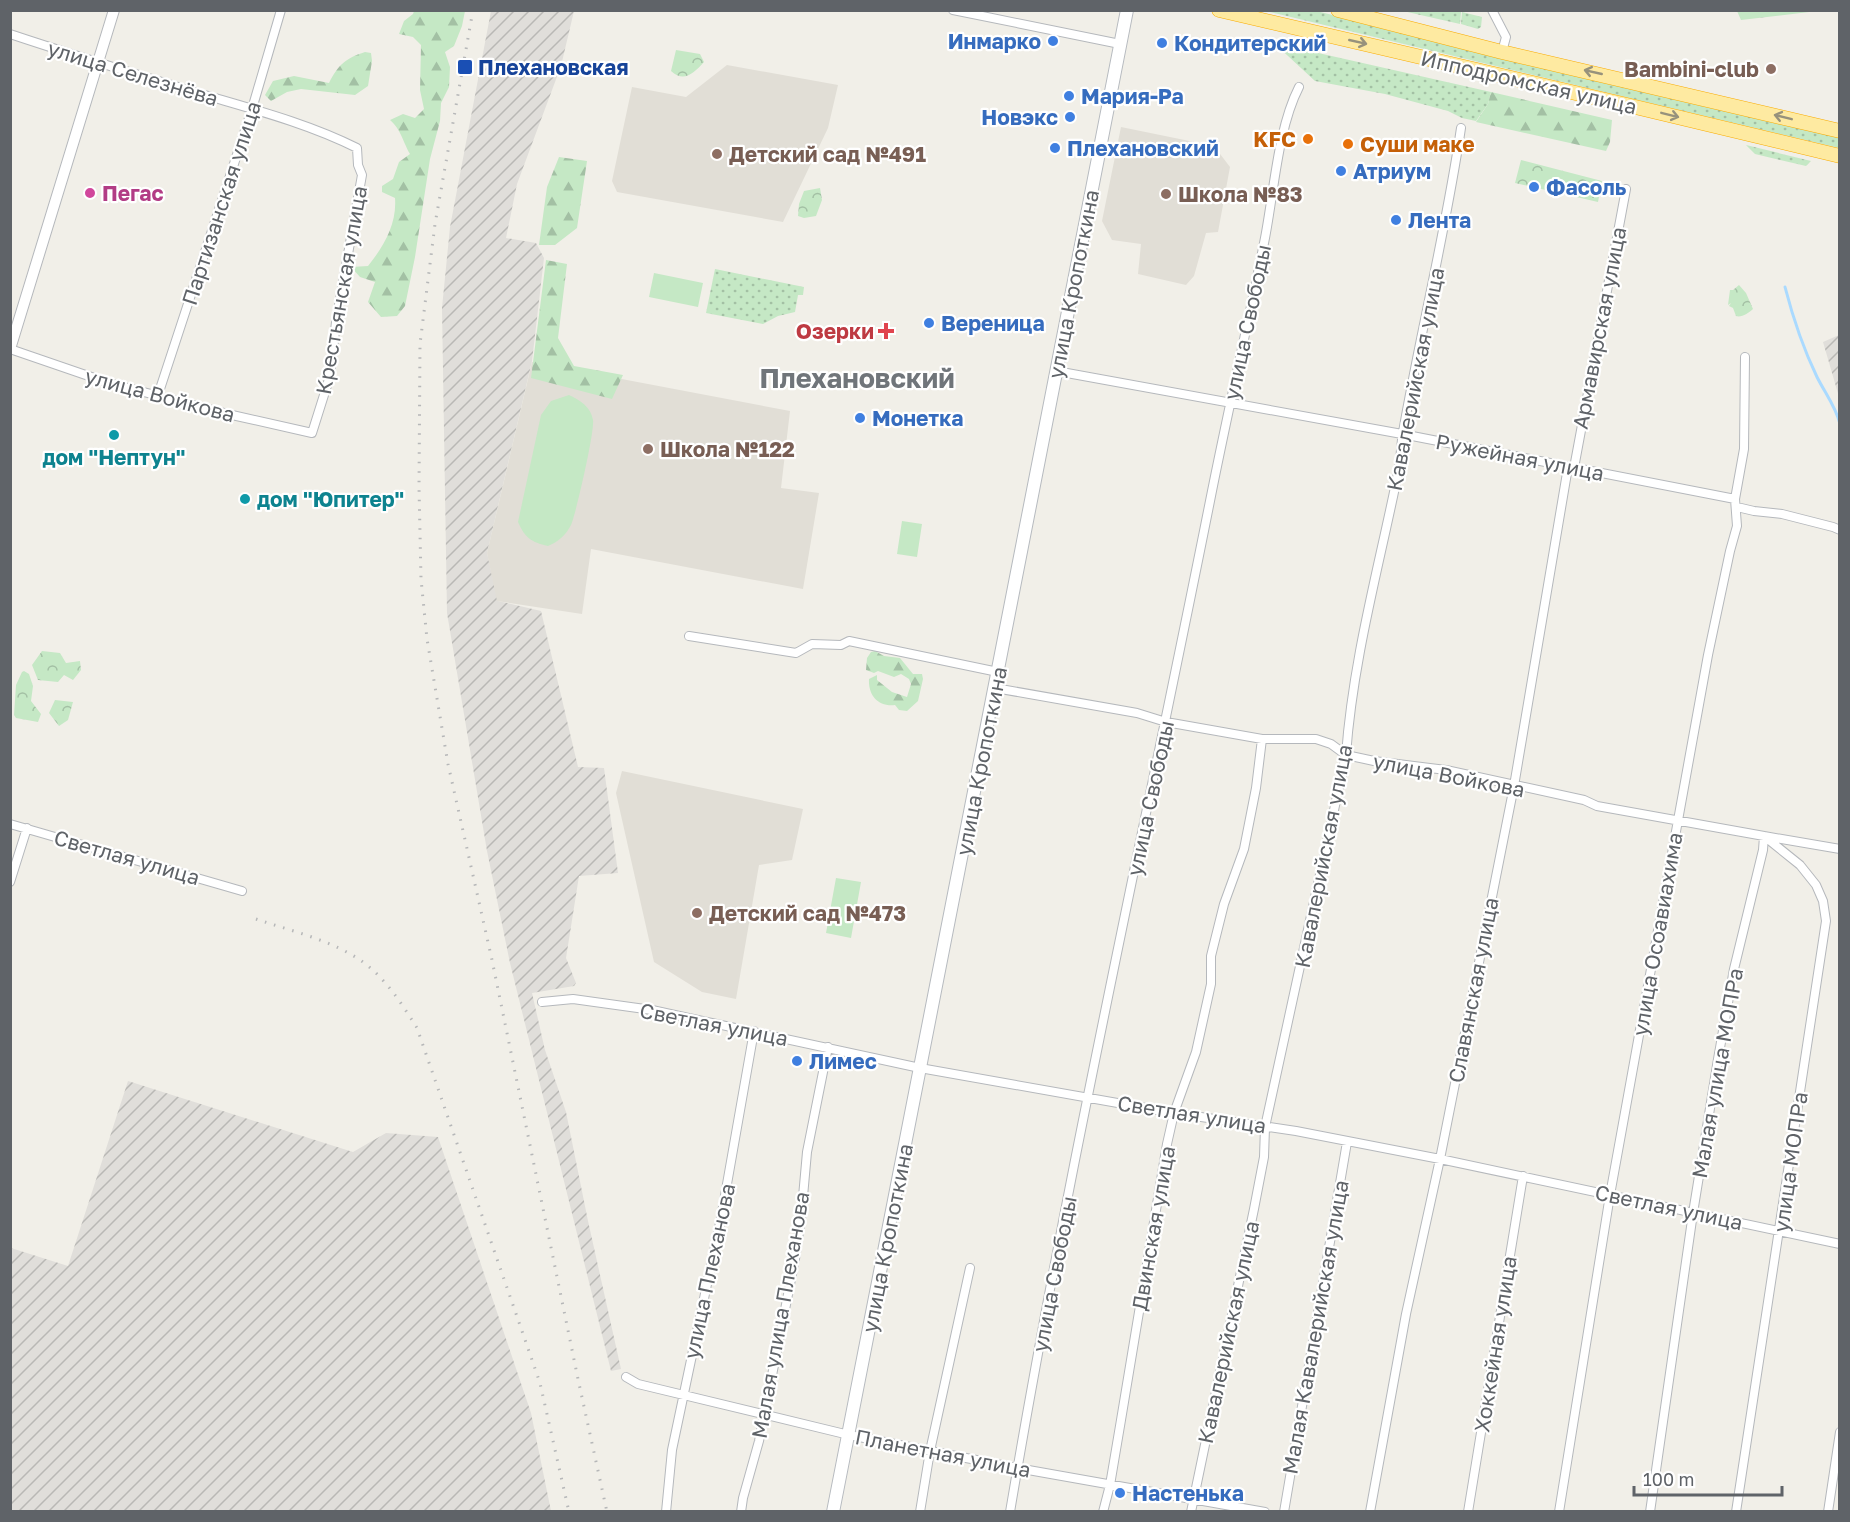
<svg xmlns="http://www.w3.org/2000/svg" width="1850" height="1522" font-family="'Golos Text',sans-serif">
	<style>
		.industrial { fill: url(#industrial-furrows) }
		.education { fill: #e1ded6 }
		.grass { fill: url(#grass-dots) }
		.forest { fill: url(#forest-firs) }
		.park { fill: url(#park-crowns) }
		.garden { fill: #c5e8c5 }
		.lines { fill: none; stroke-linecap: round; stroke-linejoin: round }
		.stream { stroke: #aadaff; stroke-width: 3 }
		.minor-casing { stroke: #b5b8bc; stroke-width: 10 }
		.tertiary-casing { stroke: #b5b8bc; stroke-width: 12 }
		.secondary-casing { stroke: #b6babf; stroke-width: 14 }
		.trunk-casing { stroke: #f9ab00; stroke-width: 15 }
		.minor { stroke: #fff; stroke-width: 8 }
		.tertiary { stroke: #fff; stroke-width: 10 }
		.secondary { stroke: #fff; stroke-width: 12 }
		.trunk { stroke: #feeaa1; stroke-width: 14 }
		.rail { stroke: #b6b7b8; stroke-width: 3; stroke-dasharray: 1.5 8; stroke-linecap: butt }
		.oneway { stroke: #97927c }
		.shop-dot { fill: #3f7fe0; stroke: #fff; stroke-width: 2 }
		.transit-dot { fill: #1a4fb4; stroke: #fff; stroke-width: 2 }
		.education-dot { fill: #8d6e63; stroke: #fff; stroke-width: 2 }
		.food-dot { fill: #e8710a; stroke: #fff; stroke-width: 2 }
		.hotel-dot { fill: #d1479c; stroke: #fff; stroke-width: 2 }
		.health-dot { fill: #e0444e; stroke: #fff; stroke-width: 2 }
		.culture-dot { fill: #0f9aa8; stroke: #fff; stroke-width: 2 }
		.labels { text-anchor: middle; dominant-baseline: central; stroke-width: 4.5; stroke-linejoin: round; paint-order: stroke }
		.shop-label { font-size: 21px; font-weight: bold; fill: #366cbe; stroke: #fff; text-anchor: start }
		.transit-label { font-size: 21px; font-weight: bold; fill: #164399; stroke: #fff; text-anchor: start }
		.education-label { font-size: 21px; font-weight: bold; fill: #785e54; stroke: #fff; text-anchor: start }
		.street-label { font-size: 21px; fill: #5f6368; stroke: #fff }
		.food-label { font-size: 21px; font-weight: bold; fill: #c56008; stroke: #fff; text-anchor: end }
		.hotel-label { font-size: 21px; font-weight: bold; fill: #b23c85; stroke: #fff; text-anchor: start }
		.health-label { font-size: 21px; font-weight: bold; fill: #be3a42; stroke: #fff; text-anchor: end }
		.culture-label { font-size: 21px; font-weight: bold; fill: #0d838f; stroke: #fff }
		.district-label { font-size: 27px; font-weight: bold; fill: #70757a; stroke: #fff }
	</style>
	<defs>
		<pattern id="industrial-furrows" width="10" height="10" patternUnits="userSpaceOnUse" patternTransform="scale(1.5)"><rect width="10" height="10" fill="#e0deda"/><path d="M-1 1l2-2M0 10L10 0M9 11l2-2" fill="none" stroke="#b9b8b5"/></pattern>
		<pattern id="grass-dots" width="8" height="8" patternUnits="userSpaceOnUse" patternTransform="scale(1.5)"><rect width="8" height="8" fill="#c5e8c5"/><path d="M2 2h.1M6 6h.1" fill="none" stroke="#a3c0a4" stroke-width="1.8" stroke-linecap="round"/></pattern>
		<pattern id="forest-firs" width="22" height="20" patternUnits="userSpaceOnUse" patternTransform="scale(1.5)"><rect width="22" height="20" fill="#c5e8c5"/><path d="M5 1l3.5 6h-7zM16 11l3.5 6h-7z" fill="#a3c0a4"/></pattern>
		<pattern id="park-crowns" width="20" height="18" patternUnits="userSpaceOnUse" patternTransform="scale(1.5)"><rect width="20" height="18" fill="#c5e8c5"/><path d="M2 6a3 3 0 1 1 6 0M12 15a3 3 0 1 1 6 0" fill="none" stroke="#a3c0a4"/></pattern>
	</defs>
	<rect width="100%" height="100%" fill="#f1efe8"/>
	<path class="industrial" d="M491,11H574L561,66L517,184L506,238L536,243L544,258L532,361L487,553L498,601L541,611L578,767L604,768L618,873L579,876L566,958L576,983L574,986L532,993L545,1050L566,1112L588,1221L621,1369L611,1371L510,963L487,851L447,613L442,308L450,227Z
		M1839,335V397L1823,342Z
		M128,1081L353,1152L386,1133L438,1137L531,1413L551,1511H11V1248L68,1266Z"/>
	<path class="education" d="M727,65L838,85L828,128L783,222L617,192L612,181L632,87L686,97Z
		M1121,127L1214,146L1230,167L1218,232L1206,233L1194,276L1186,285L1138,274L1141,244L1112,240L1102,221Z
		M532,362L790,411L781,488L819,493L803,589L591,549L582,614L497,601L487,553Z
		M622,771L803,809L792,860L759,865L736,999L702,992L654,962L616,793Z"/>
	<path class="grass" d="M1266,11H1316L1839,136V148Z
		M1403,11H1455L1461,12L1460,24Z
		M1462,12L1482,17L1481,27L1478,29L1461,24Z
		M1274,43L1491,92L1488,104L1476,121L1462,118L1448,111L1385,94L1315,81Z
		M1746,145L1811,161L1806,166L1755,154Z
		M715,269L804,287L803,295H798L795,312L778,316L763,324L706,313Z"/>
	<path class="forest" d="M414,11H465L462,26L454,46L445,52L450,67L449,87L441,103L440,121L430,159L415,257L405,306L397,316L381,317L368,302L375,282L360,277L351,267L368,266C384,246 397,224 395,198L382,192V186L393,179L399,162L410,154C402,140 402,131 390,120L403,114L415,118L424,109L420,90L421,45L413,37L399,34L404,21L413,14Z
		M365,52L371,53L372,61L368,86L355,95L301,89L287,92L271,101L265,95L273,81L294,76L329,83C338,65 346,58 365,52Z
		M1491,92L1612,120L1610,142L1606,151L1476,122L1488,104Z
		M559,157L587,161L577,228L555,245H539L547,187Z
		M546,260L567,264L558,338L574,366L623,375L612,399L531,378Z
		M875,651L884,656L900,658L913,674H922L923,679L918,701L907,711L899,710L895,705C878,707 868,695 869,679L877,675V680L892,692L907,697L911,684L909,679L901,674L894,677L878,671L874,673L866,670L867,658L871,652Z"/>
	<path class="park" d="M1826,10L1741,20L1737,11V10Z
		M676,50L700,54L704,62C694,73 684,83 671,71Z
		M1521,160L1602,181L1598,202L1515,183Z
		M820,188L822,200L816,216L804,218L798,216L799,204L804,191Z
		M1739,285L1746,293L1753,309C1749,313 1741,318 1736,316L1733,308L1729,306L1731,303L1728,305L1730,290H1733Z
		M42,651L60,653L66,663L80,661L81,670L73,680L64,675L58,682L38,680L32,665Z
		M24,671L29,674L33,686L31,701L41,714L38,722L16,718L14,715L16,685L22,672Z
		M55,700L73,702L68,720L59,726L49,713Z"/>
	<path class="garden" d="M654,273L703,283L698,307L649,297Z
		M569,395C580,400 591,407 593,420C595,430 576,514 571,525C566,535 558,542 548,546C531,542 525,538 518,522L541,415L551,401Z
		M902,521L922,524L917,557L897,554Z
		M836,878L861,882L851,938L826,933Z"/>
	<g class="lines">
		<path class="stream" d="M1785,287C1793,318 1803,348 1817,377C1825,393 1836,407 1840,424"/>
		<defs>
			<path id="minor" d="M953,10L1120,44
				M1492,10L1506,37L1502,52
				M10,34C73,55 135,74 198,93C252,109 307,123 357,148L358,165L362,175L336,322L330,376L312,433L232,415L109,383L10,349
				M1056,371L1402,434L1735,499
				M158,395L252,109L281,10
				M1574,468L1626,189
				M1737,507L1754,511L1782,514L1833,527L1840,530
				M689,636L796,653L812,644L841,645L849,641L998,672
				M995,688L1137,713L1166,722L1262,739H1316L1331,744L1346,755L1374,761L1446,770L1584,800L1597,806L1764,836L1800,865L1816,885L1823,901L1826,921L1736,1512
				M10,824L242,891
				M10,882L27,828
				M542,1002L573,999L652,1010L920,1068L1174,1113L1296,1131L1440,1159L1840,1244
				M626,1377L638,1384L849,1435L1017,1468L1265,1512
				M666,1512L672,1450L721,1218L754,1031
				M741,1512L743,1498L759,1441L795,1259L801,1219L807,1152L828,1047
				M920,1512L930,1451L970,1268
				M1010,1512C1067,1173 1143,837 1210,501C1227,415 1247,329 1264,243C1274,195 1277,130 1299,87
				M1103,1512L1110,1485L1121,1420L1167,1144L1174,1113L1196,1052L1211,984V956L1224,904L1244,849L1256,788L1262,739
				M1191,1512L1254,1209L1264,1157L1265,1127L1346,755C1353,658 1380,563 1399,468C1401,456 1401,444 1403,432C1421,330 1446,230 1461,128
				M1284,1512L1347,1142
				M1370,1512L1406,1314L1440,1159L1514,786L1568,467
				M1468,1512L1523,1176
				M1559,1512L1610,1195L1708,655L1730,551L1737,526L1735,499L1744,449L1745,357
				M1650,1512L1693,1213L1718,1059L1734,969L1763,850L1764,836L1840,849
				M1828,1512L1840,1432"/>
			<path id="tertiary" d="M10,349L114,10"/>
			<path id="secondary" d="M833,1512L1127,10"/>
			<path id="trunk" d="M1219,10L1627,105L1840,156
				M1338,10L1502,52L1840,131"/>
		</defs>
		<use href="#minor" class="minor-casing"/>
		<use href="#tertiary" class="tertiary-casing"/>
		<use href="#secondary" class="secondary-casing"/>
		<use href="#trunk" class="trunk-casing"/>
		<use href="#minor" class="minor"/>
		<use href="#tertiary" class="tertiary"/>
		<use href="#secondary" class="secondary"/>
		<use href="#trunk" class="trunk"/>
		<path class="rail" d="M473,10L435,224L420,344L419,487L421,579L427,639L448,764L492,960L578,1379L607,1512
			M256,919C288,930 323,938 352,955C381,971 400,1001 417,1028L540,1383L569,1512"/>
	</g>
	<defs><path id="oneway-shaft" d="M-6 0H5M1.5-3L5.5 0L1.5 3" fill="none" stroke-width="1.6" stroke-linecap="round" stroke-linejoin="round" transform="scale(1.5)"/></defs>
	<g class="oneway">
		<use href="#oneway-shaft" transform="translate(1358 42) rotate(13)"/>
		<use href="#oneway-shaft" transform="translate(1593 72) rotate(-167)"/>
		<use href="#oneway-shaft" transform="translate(1670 115) rotate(14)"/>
		<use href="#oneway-shaft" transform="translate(1783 117) rotate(-166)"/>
	</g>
	<g class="shop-dot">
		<circle cx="1053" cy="41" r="6"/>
		<circle cx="1162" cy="43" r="6"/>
		<circle cx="1069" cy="96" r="6"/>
		<circle cx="1070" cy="117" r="6"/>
		<circle cx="1055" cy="148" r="6"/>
		<circle cx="1341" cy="171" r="6"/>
		<circle cx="1534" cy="187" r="6"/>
		<circle cx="1396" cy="220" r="6"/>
		<circle cx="929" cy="323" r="6"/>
		<circle cx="860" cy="418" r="6"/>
		<circle cx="797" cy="1061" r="6"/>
		<circle cx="1120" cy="1493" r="6"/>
	</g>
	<rect class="transit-dot" x="457" y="59" width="16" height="16" rx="3"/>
	<g class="education-dot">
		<circle cx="1771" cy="69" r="6"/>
		<circle cx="717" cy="154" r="6"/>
		<circle cx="1166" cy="194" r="6"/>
		<circle cx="648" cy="449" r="6"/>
		<circle cx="697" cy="913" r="6"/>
	</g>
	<g class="food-dot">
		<circle cx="1308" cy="139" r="6"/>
		<circle cx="1348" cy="144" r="6"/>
	</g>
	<circle class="hotel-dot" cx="90" cy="193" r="6"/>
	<path class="health-dot" d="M883 322h6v6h6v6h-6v6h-6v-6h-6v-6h6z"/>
	<g class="culture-dot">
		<circle cx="114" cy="435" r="6"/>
		<circle cx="245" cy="499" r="6"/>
	</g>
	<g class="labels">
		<g class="shop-label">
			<text x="1041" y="41" text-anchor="end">Инмарко</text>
			<text x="1174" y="43">Кондитерский</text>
			<text x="1081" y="96">Мария-Ра</text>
			<text x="1058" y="117" text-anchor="end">Новэкс</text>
			<text x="1067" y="148">Плехановский</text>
			<text x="1353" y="171">Атриум</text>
			<text x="1546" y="187">Фасоль</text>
			<text x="1408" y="220">Лента</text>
			<text x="941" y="323">Вереница</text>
			<text x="872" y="418">Монетка</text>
			<text x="809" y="1061">Лимес</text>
			<text x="1132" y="1493">Настенька</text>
		</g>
		<g class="transit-label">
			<text x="478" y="67">Плехановская</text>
		</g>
		<g class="education-label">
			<text x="1759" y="69" text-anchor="end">Bambini-club</text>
			<text x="729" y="154">Детский сад №491</text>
			<text x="1178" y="194">Школа №83</text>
			<text x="660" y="449">Школа №122</text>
			<text x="709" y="913">Детский сад №473</text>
		</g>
		<g class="street-label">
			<text transform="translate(133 73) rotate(17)">улица Селезнёва</text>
			<text transform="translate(1529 82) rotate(13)">Ипподромская улица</text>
			<text transform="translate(221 203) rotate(-72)">Партизанская улица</text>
			<text transform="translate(1073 284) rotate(-79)">улица Кропоткина</text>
			<text transform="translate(341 290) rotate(-80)">Крестьянская улица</text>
			<text transform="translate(1247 322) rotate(-78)">улица Свободы</text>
			<text transform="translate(1599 328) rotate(-79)">Армавирская улица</text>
			<text transform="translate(1415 379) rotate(-79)">Кавалерийская улица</text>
			<text transform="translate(160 395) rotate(15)">улица Войкова</text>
			<text transform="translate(1520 457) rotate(11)">Ружейная улица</text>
			<text transform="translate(981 761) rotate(-79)">улица Кропоткина</text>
			<text transform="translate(1449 775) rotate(11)">улица Войкова</text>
			<text transform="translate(1150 798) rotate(-78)">улица Свободы</text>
			<text transform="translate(1323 856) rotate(-79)">Кавалерийская улица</text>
			<text transform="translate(127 857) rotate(16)">Светлая улица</text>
			<text transform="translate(1657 934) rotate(-80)">улица Осоавиахима</text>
			<text transform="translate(1473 990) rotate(-79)">Славянская улица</text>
			<text transform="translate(714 1024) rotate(11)">Светлая улица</text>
			<text transform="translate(1717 1073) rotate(-80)">Малая улица МОПРа</text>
			<text transform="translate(1192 1114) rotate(9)">Светлая улица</text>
			<text transform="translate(1790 1162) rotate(-82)">улица МОПРа</text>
			<text transform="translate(1669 1207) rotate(12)">Светлая улица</text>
			<text transform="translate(1153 1228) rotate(-80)">Двинская улица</text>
			<text transform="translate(887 1238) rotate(-79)">улица Кропоткина</text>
			<text transform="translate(709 1271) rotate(-78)">улица Плеханова</text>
			<text transform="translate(1054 1274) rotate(-79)">улица Свободы</text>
			<text transform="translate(780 1315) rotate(-80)">Малая улица Плеханова</text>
			<text transform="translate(1315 1327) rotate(-80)">Малая Кавалерийская улица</text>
			<text transform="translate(1228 1332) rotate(-78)">Кавалерийская улица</text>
			<text transform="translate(1495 1344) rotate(-81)">Хоккейная улица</text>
			<text transform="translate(943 1453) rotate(11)">Планетная улица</text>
		</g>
		<g class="food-label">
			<text x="1296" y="139">KFC</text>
			<text x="1360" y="144" text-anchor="start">Суши маке</text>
		</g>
		<g class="hotel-label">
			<text x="102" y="193">Пегас</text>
		</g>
		<g class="health-label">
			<text x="874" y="331">Озерки</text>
		</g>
		<g class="culture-label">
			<text x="114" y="457">дом "Нептун"</text>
			<text x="257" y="499" text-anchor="start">дом "Юпитер"</text>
		</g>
		<g class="district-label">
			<text x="857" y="378">Плехановский</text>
		</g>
	</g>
	<rect width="1850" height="1522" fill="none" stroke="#5f6368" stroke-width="24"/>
	<path d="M1634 1486v9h148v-9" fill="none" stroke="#5f6368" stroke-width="3"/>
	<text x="1643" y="1486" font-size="18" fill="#5f6368" stroke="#ffffff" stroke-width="4.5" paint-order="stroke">100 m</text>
</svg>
